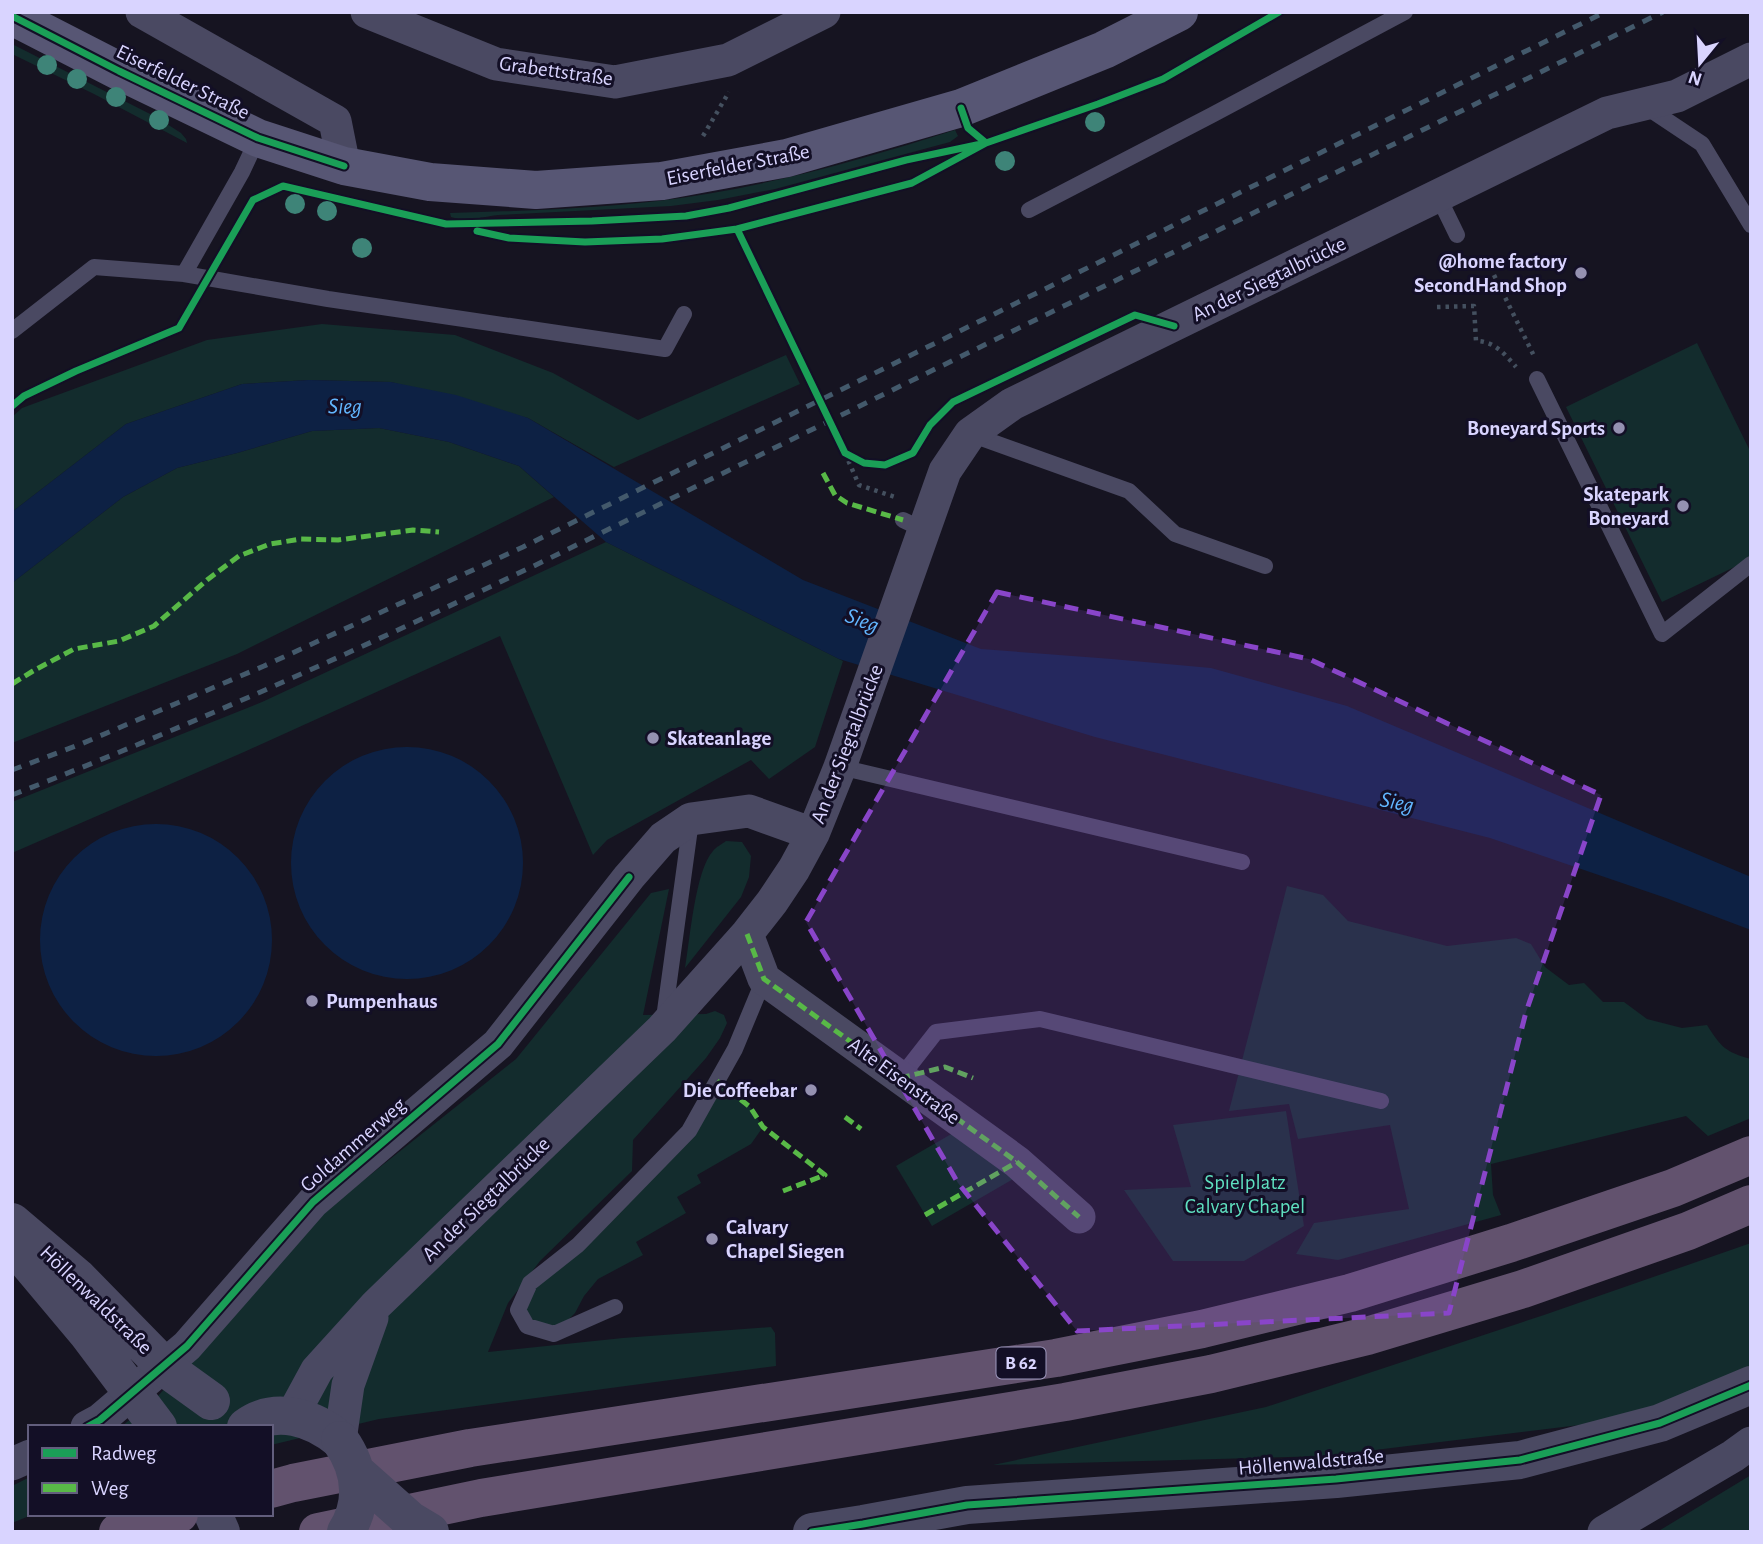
<svg xmlns="http://www.w3.org/2000/svg" width="1763" height="1544" font-family="'Alegreya Sans',sans-serif">
	<style>
		.green { fill: #132c2d }
		.water { fill: #0d2144 }
		.lines { fill: none; stroke-linecap: round; stroke-linejoin: round }
		.path { stroke: #44505f; stroke-width: 4.5; stroke-dasharray: 3.5 5; stroke-linecap: butt }
		.service { stroke: #4a4962; stroke-width: 16 }
		.minor { stroke: #4a4962; stroke-width: 33 }
		.tertiary { stroke: #4a4962; stroke-width: 38 }
		.secondary { stroke: #575674; stroke-width: 38 }
		.trunk { stroke: #62526e; stroke-width: 38 }
		.rail { stroke: #43596b; stroke-width: 5; stroke-dasharray: 10 9; stroke-linecap: butt }
		.tertiary-bridge { stroke: #4a4962; stroke-width: 38 }
		.quiet { stroke: #58b947; stroke-width: 5; stroke-dasharray: 10 5; stroke-linecap: butt }
		.cycleway-casing { stroke: #130f26; stroke-width: 11 }
		.cycleway { stroke: #1a9f57; stroke-width: 7 }
		.tree { fill: #3e8478 }
		.marked { fill: #8945c9; fill-opacity: 0.2; stroke: #8945c9; stroke-width: 5; stroke-dasharray: 14 9; stroke-linejoin: round }
		.poi-dot { fill: #9591b1; stroke: #130f26; stroke-width: 2.5 }
		.labels { text-anchor: middle; dominant-baseline: central; stroke-width: 6; stroke-linejoin: round; paint-order: stroke }
		.shield { fill: #130f26; stroke: #9e99be; stroke-width: 2 }
		.shield-label { font-size: 19px; font-weight: bold; fill: #d9d4ff }
		.street-label { font-size: 21px; fill: #d9d4ff; stroke: #130f26 }
		.poi-label { font-size: 21px; font-weight: bold; fill: #d9d4ff; stroke: #130f26; text-anchor: end }
		.park-label { font-size: 21px; fill: #5fe0c0; stroke: #130f26 }
		.water-label { font-size: 23px; font-style: italic; fill: #62b6ff; stroke: #130f26 }
	</style>
	<rect width="100%" height="100%" fill="#161421"/>
	<path class="green" d="M12,44L156,117L181,133L186,139L187,143L94,94L12,54Z
		M955,130L958,136L950,142L775,189L718,200L671,206L498,215C481,217 468,222 451,217L450,213C519,211 589,209 658,201C759,189 858,161 955,130Z
		M322,324L455,335L553,373L638,420L786,355L800,384L614,467L528,418L391,382L309,380L242,384L126,424L12,512V417L22,408L207,340Z
		M1697,343L1751,453V559L1662,602L1566,407Z
		M379,428L449,442L519,466L554,497L237,654L12,743V583L123,497L177,468L237,453L312,431Z
		M606,542L843,661L815,747L769,779L751,760L607,840L593,855L500,636L244,752L12,853V802L262,702Z
		M726,841L742,842L751,856L749,877L741,897L685,968C690,940 695,871 713,851C716,847 722,844 726,841Z
		M1287,886L1323,895L1348,921L1447,946L1516,938L1531,944L1545,967L1569,985L1584,983L1603,1002H1624L1647,1019L1682,1028L1707,1025C1721,1047 1725,1052 1751,1059V1118L1708,1136L1686,1116L1491,1164L1493,1195L1501,1215L1338,1260L1296,1254L1314,1223L1409,1209L1390,1125L1298,1139L1289,1104L1229,1111Z
		M669,889L643,1015L706,1014L715,1011L724,1015L727,1023L720,1038L706,1058L633,1140L632,1171L540,1261L508,1303L488,1352L623,1338L771,1327L775,1333L776,1366L379,1419L271,1445V1427H121L158,1396L321,1214L516,1059L651,893Z
		M717,1081L750,1107L763,1127L751,1144L697,1175L701,1183L677,1197L686,1213L636,1242L643,1255L598,1279L584,1296L575,1313L554,1334L518,1310L530,1283L689,1131Z
		M1286,1111L1304,1226L1244,1261H1173L1124,1190L1191,1187L1173,1125Z
		M953,1133L1015,1178L932,1226L896,1166Z
		M1751,1243V1366L1629,1419L1326,1456L993,1465L1266,1407L1544,1315Z
		M1751,1475V1532H1657Z
		M30,1477V1514H34L12,1523V1486Z"/>
	<path class="water" d="M309,380L391,382L456,395L528,418L803,580L981,649L1112,659L1211,668L1347,706L1751,877V930L1666,898L1490,838L1095,737L839,659L606,542L519,466L449,442L379,428L312,431L237,453L177,468L123,497L12,583V512L126,424L242,384Z
		M291 863a116 116 0 1 1 232 0a116 116 0 1 1-232 0Z
		M40 940a116 116 0 1 1 232 0a116 116 0 1 1-232 0Z"/>
	<g class="lines">
		<path class="path" d="M703,136L729,92
			M1494,275L1534,356
			M1437,307L1474,306L1476,341C1494,341 1505,354 1516,367
			M845,453L859,485L895,497"/>
		<path class="service" d="M1645,106L1702,144L1751,225
			M1438,196L1457,235
			M1029,210L1212,115L1405,12
			M184,274L242,172L258,138
			M12,331L94,267L184,274L328,299L665,349L684,314
			M1537,379L1662,634L1751,564
			M970,434L1129,491L1175,534L1265,566
			M903,520L924,530
			M840,767L1242,862
			M664,1018L691,821
			M900,1078L936,1032L1040,1019L1381,1101
			M615,1307L554,1334L527,1326L518,1310L530,1283L578,1245L689,1131L735,1049L764,979"/>
		<path class="minor" d="M142,12L335,121L344,166
			M367,12L496,64L615,82L728,60L824,12
			M747,934L764,979L1017,1162L1079,1217
			M292,1416L317,1370L376,1305L662,1029L747,934L772,902L794,869L813,834L840,767L945,471L970,434L1012,404L1607,113L1677,96L1751,59
			M87,1427L100,1420L187,1346L313,1202L498,1044L629,877L663,838L691,819L749,811L813,834
			M340,1440L348,1385L372,1318
			M12,1464L30,1456
			M1604,1532L1733,1456L1751,1443"/>
		<path class="tertiary" d="M246,1427C276,1405 314,1418 340,1440
			M213,1514L221,1532
			M812,1532L863,1524L967,1505L1336,1479L1520,1460L1660,1423L1751,1385"/>
		<path class="secondary" d="M12,16L119,71L258,138L344,166L430,182L536,190L662,181L787,158L961,108L1104,50L1179,12"/>
		<path class="trunk" d="M271,1489L293,1483L470,1448L1056,1358L1202,1329L1350,1293L1511,1243L1673,1188L1751,1155
			M118,1532L179,1514
			M318,1532L481,1498L1065,1402L1211,1374L1367,1336L1523,1289L1688,1231L1751,1204"/>
		<path class="rail" d="M12,770L81,744L264,666L523,547L1605,12
			M12,795C193,725 369,645 544,561L1663,12"/>
		<path class="tertiary-bridge" d="M12,1222L78,1278L168,1370L211,1401
			M20,1253L88,1334L158,1427
			M340,1440C360,1468 365,1501 346,1532
			M356,1472L410,1520L430,1532"/>
		<path class="quiet" d="M823,473L835,495L847,503L903,520
			M12,684L33,671L74,649L119,641L154,626L207,580L239,556L270,544L301,539L338,540L413,530L439,532
			M747,934L764,979L1017,1162L1079,1217
			M900,1078L945,1067L973,1078
			M717,1081L750,1107L763,1127L825,1175L783,1191
			M845,1117L861,1129
			M925,1215L1017,1162"/>
		<defs>
			<path id="cycleway" d="M12,16L119,71L258,138L344,166
				M737,229L845,453L864,463L885,465L913,453L930,425L953,402L1135,315L1174,326
				M477,231L509,238L585,242L662,239L737,229L912,183L986,143L968,128L961,108
				M12,406L24,396L76,371L179,328L253,200L283,186L446,224L592,221L686,216L729,208L906,160L986,143L1098,104L1163,79L1279,12
				M87,1427L100,1420L187,1346L313,1202L498,1044L629,877
				M812,1532L863,1524L967,1505L1336,1479L1520,1460L1660,1423L1751,1385"/>
		</defs>
		<use href="#cycleway" class="cycleway-casing"/>
		<use href="#cycleway" class="cycleway"/>
	</g>
	<g class="tree">
		<circle cx="47" cy="65" r="10"/>
		<circle cx="77" cy="79" r="10"/>
		<circle cx="116" cy="97" r="10"/>
		<circle cx="159" cy="120" r="10"/>
		<circle cx="1095" cy="122" r="10"/>
		<circle cx="1005" cy="161" r="10"/>
		<circle cx="295" cy="204" r="10"/>
		<circle cx="327" cy="211" r="10"/>
		<circle cx="362" cy="248" r="10"/>
	</g>
	<path class="marked" d="M997,592L1309,659L1601,795L1526,1012L1449,1313L1077,1331L958,1183L806,922Z"/>
	<g class="poi-dot">
		<circle cx="1581" cy="273" r="7"/>
		<circle cx="1619" cy="428" r="7"/>
		<circle cx="1683" cy="506" r="7"/>
		<circle cx="653" cy="738" r="7"/>
		<circle cx="312" cy="1001" r="7"/>
		<circle cx="811" cy="1090" r="7"/>
		<circle cx="712" cy="1239" r="7"/>
	</g>
	<g class="labels">
		<rect class="shield" x="996.5" y="1347.5" width="49" height="31" rx="5"/>
		<g class="shield-label">
			<text x="1021" y="1363">B 62</text>
		</g>
		<g class="street-label">
			<text transform="translate(556 71) rotate(8)">Grabettstraße</text>
			<text transform="translate(183 82) rotate(26)">Eiserfelder Straße</text>
			<text transform="translate(738 165) rotate(-11)">Eiserfelder Straße</text>
			<text transform="translate(1269 279) rotate(-26)">An der Siegtalbrücke</text>
			<text transform="translate(847 744) rotate(-69)">An der Siegtalbrücke</text>
			<text transform="translate(904 1081) rotate(36)">Alte Eisenstraße</text>
			<text transform="translate(353 1145) rotate(-41)">Goldammerweg</text>
			<text transform="translate(486 1199) rotate(-44)">An der Siegtalbrücke</text>
			<text transform="translate(96 1300) rotate(44)">Höllenwaldstraße</text>
			<text transform="translate(1311 1462) rotate(-5)">Höllenwaldstraße</text>
		</g>
		<g class="poi-label">
			<text x="1567" y="261">@home factory<tspan x="1567" dy="24">SecondHand Shop</tspan></text>
			<text x="1605" y="428">Boneyard Sports</text>
			<text x="1669" y="494">Skatepark<tspan x="1669" dy="24">Boneyard</tspan></text>
			<text x="667" y="738" text-anchor="start">Skateanlage</text>
			<text x="326" y="1001" text-anchor="start">Pumpenhaus</text>
			<text x="797" y="1090">Die Coffeebar</text>
			<text x="726" y="1227" text-anchor="start">Calvary<tspan x="726" dy="24">Chapel Siegen</tspan></text>
		</g>
		<g class="park-label">
			<text x="1245" y="1182">Spielplatz<tspan x="1245" dy="24">Calvary Chapel</tspan></text>
		</g>
		<g class="water-label">
			<text transform="translate(345 407) rotate(1)">Sieg</text>
			<text transform="translate(862 621) rotate(21)">Sieg</text>
			<text transform="translate(1397 803) rotate(11)">Sieg</text>
		</g>
	</g>
	<rect width="1763" height="1544" fill="none" stroke="#d9d4ff" stroke-width="28"/>
	<rect x="28" y="1425" width="245" height="91" fill="#130f26" stroke="#625e7d" stroke-width="2"/>
	<rect x="42" y="1448" width="35" height="10" fill="#1a9f57" stroke="#625e7d" stroke-width="2"/>
	<text x="91" y="1460" font-size="21" fill="#d9d4ff">Radweg</text>
	<rect x="42" y="1483" width="35" height="10" fill="#58b947" stroke="#625e7d" stroke-width="2"/>
	<text x="91" y="1495" font-size="21" fill="#d9d4ff">Weg</text>
	<g transform="translate(1700 63) rotate(198)" stroke="#130f26" stroke-width="5" paint-order="stroke">
	<path d="M0-5L12 26L0 18L-12 26Z" fill="#d9d4ff"/>
	<text y="-10" font-size="19" font-weight="bold" text-anchor="middle" fill="#d9d4ff">N</text>
	</g>
</svg>
